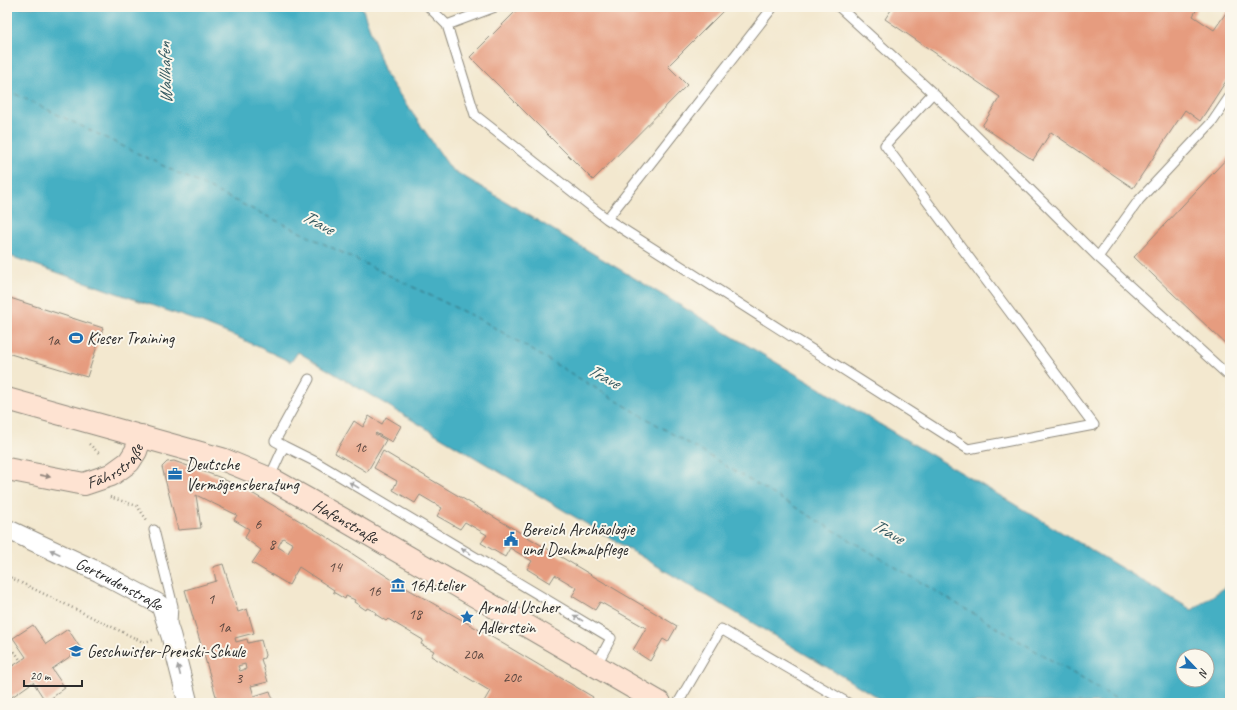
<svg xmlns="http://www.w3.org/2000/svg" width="1237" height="710" font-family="Caveat,sans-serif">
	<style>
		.water { fill: #45afc3; stroke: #386d77; fill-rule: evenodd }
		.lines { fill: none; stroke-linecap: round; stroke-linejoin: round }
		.ferry { stroke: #345960; stroke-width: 1; stroke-dasharray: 5 4; stroke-linecap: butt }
		.building { fill: #e69c7f; fill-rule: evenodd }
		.lane-casing { stroke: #8f8a7d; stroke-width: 11 }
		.street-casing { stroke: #8f8a7d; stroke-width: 21 }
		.secondary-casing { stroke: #8f8a7d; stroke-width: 24 }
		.path { stroke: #8f8a7d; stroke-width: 2.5; stroke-dasharray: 1 3; stroke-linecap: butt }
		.lane { stroke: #fff; stroke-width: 9 }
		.street { stroke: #fff; stroke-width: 19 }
		.secondary { stroke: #fee3d2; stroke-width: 22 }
		.oneway { fill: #94877e }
		.oneway2 { fill: #a0a0a0 }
		.labels { text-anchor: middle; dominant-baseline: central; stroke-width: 4; stroke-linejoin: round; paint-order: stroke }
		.number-label { font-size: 15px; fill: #5a4740 }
		.poi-label { font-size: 17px; fill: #2b2b2b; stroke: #fbf7ec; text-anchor: start }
		.street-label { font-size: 17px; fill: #2b2b2b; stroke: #fbf7ec }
		.water-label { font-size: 18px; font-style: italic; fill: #345960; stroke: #fbf7ec }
	</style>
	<rect width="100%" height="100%" fill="#fbf7ec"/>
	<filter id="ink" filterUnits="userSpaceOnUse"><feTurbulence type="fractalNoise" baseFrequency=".025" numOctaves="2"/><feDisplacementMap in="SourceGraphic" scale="8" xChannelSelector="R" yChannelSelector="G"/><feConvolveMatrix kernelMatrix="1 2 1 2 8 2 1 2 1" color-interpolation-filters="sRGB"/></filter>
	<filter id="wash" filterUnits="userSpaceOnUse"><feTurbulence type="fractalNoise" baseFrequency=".012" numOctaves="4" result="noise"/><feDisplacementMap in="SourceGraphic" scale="16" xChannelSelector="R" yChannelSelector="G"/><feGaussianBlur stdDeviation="0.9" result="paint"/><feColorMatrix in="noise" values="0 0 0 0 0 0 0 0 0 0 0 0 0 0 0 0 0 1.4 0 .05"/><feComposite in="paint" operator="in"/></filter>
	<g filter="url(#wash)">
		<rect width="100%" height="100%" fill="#f3e8cf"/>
		<path class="water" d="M7,7H362L386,75L451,169L1192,610L1230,584V703H887L298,352L291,362L237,337L197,321L7,255ZM1183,656H1207V680H1183Z"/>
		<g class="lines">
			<path class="ferry" d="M7,90L485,322L1123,703"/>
		</g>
		<g id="blocks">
			<path class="building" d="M520,7H727L668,66L687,85L593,180L470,57Z
				M893,7H1198L1193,16L1214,30L1230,7V75L1200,121L1185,110L1133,188L1051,132L1033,160L982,126L1000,97L885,19Z
				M1230,155V348L1134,257Z
				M7,297L103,328L87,377L7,353Z
				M369,416L382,424L386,417L401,426L392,442L376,433L375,434L386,440L367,472L335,453L354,421L363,427Z
				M383,451L677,626L668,642L663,639L650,661L633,650L646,628L600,602L595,610L572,596L577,588L555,575L550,583L527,569L532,561L510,548L505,557L481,543L487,535L465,522L460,529L437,516L442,508L420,495L415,503L393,490L397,481L374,468Z
				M174,461L219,477L250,492L319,532L394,581L495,639L593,697L590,703H483L490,691L431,656L434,651L421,644L423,640L388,619L386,621L375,614L376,612L367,608L366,610L354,602L355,600L346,596L345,599L333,592L334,590L299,567L289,585L252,563L261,550L245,538L249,529L234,520L237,515L196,495L201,528L178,530L162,467L167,462ZM283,538L293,544L288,553L278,547Z
				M223,564L238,612L247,609L254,633L235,638L236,642L247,639L248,643L261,640L265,655L264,658L261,659L268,682L251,686L254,696L270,691L274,703H218L185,590L216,581L213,567ZM245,664L246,669L240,671L238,666Z
				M33,625L46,644L68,629L81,649L52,669L65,688L46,702L33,682L12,697L7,690V670L26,657L13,638Z"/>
		</g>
	</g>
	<g filter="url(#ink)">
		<use href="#blocks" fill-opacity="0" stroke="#8f8a7d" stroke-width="1"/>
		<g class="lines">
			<defs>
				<path id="lane" d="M429,7L447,25
					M495,7L447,25L475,115L607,219
					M773,7L607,219L968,449L1094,425L885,145L933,93L1098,257L1230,377
					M839,7L933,93
					M1098,257L1139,200L1213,121L1230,96
					M284,446L275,441L309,379
					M269,479L284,446L316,462L611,638L596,666
					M154,530L173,606L172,622
					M678,703L721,629L848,703"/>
				<g id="street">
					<path id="s1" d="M7,529L99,572L157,603L161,606L171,636L188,703"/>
				</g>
				<g id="secondary">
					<path id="s2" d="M7,399L222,459L275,481L339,517L660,703"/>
					<path id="s3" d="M7,469L84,484L111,475L129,462L136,451L141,436"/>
				</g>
			</defs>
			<use href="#lane" class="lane-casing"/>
			<use href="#street" class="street-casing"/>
			<use href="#secondary" class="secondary-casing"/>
			<path class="path" d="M89,444L99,453
				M110,497L137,506L147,520
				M7,576L143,642L153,640
				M7,656L15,652L21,661"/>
			<use href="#lane" class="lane"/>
			<use href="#street" class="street"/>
			<use href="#secondary" class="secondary"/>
		</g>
		<defs><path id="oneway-solid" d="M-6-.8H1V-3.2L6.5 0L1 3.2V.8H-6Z"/></defs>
		<use class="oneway" href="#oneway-solid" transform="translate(45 476) rotate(11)"/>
		<g class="oneway2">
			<use href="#oneway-solid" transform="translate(354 485) rotate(-149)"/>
			<use href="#oneway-solid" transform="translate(466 551) rotate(-149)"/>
			<use href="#oneway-solid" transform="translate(55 552) rotate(-155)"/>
			<use href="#oneway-solid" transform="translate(578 618) rotate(-149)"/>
			<use href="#oneway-solid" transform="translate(179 670) rotate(-104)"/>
		</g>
	</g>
	<defs>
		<symbol id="stadium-bare" viewBox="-9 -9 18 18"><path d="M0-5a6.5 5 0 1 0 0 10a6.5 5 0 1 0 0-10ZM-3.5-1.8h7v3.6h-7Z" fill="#1f6fb2" stroke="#fbf7ec" stroke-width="2.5" paint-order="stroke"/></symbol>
		<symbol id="office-bare" viewBox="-9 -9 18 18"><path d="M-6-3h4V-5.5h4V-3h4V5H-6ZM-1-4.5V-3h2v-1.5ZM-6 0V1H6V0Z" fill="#1f6fb2" stroke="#fbf7ec" stroke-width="2.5" paint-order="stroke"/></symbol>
		<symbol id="civic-bare" viewBox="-9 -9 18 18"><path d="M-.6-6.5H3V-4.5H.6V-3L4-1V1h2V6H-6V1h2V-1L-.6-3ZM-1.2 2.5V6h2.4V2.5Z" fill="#1f6fb2" stroke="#fbf7ec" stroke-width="2.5" paint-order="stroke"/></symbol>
		<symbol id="museum-bare" viewBox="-9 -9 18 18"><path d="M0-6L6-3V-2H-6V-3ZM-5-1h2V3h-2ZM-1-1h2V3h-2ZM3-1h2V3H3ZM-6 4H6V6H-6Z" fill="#1f6fb2" stroke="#fbf7ec" stroke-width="2.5" paint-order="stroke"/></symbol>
		<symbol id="sight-bare" viewBox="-9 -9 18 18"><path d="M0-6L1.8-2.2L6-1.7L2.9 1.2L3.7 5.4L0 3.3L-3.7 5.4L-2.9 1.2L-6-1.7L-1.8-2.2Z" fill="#1f6fb2" stroke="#fbf7ec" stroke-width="2.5" paint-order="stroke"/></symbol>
		<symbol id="school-bare" viewBox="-9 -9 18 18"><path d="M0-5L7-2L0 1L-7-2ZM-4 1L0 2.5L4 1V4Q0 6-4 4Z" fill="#1f6fb2" stroke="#fbf7ec" stroke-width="2.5" paint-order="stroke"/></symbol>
	</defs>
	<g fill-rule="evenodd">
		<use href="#stadium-bare" x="66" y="328" width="20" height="20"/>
		<use href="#office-bare" x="165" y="464" width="20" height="20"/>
		<use href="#civic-bare" x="501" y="529" width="20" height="20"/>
		<use href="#museum-bare" x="388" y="575" width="20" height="20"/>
		<use href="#sight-bare" x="457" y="607" width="20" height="20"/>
		<use href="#school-bare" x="66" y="641" width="20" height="20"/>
	</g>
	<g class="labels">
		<g class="number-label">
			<text x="53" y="340">1a</text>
			<text x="360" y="447">1c</text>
			<text x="258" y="524">6</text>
			<text x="272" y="544">8</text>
			<text x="335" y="567">14</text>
			<text x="374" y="591">16</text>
			<text x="211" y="599">1</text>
			<text x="415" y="614">18</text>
			<text x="224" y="627">1a</text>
			<text x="473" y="654">20a</text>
			<text x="512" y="677">20c</text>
			<text x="239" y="678">3</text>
		</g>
		<g class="poi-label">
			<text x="87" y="338">Kieser Training</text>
			<text x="186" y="464">Deutsche<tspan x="186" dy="20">Vermögensberatung</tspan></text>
			<text x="522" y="529">Bereich Archäologie<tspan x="522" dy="20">und Denkmalpflege</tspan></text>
			<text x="409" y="585">16A.telier</text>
			<text x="478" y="607">Arnold Uscher<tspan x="478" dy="20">Adlerstein</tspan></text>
			<text x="87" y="651">Geschwister-Prenski-Schule</text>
		</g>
		<g class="street-label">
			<text stroke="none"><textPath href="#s3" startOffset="115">Fährstraße</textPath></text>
			<text stroke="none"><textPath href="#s2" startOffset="362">Hafenstraße</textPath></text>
			<text stroke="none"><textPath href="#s1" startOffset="125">Gertrudenstraße</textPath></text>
		</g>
		<g class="water-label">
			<text transform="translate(165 73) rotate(-92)">Wallhafen</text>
			<text transform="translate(318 222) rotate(28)">Trave</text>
			<text transform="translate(604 376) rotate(28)">Trave</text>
			<text transform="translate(888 531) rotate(29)">Trave</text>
		</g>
	</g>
	<rect width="1237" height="710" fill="none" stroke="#fbf7ec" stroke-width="24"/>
	<g transform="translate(1195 668) rotate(115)"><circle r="19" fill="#fbf7ec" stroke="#a8a59f"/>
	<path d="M0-3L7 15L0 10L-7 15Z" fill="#1f6fb2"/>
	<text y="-6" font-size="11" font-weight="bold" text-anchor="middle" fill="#2b2b2b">N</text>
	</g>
	<path d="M24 680v6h58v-6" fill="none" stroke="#2b2b2b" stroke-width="2"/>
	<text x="30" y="680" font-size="12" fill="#2b2b2b" stroke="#fbf7ec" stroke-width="3" paint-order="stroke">20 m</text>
</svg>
